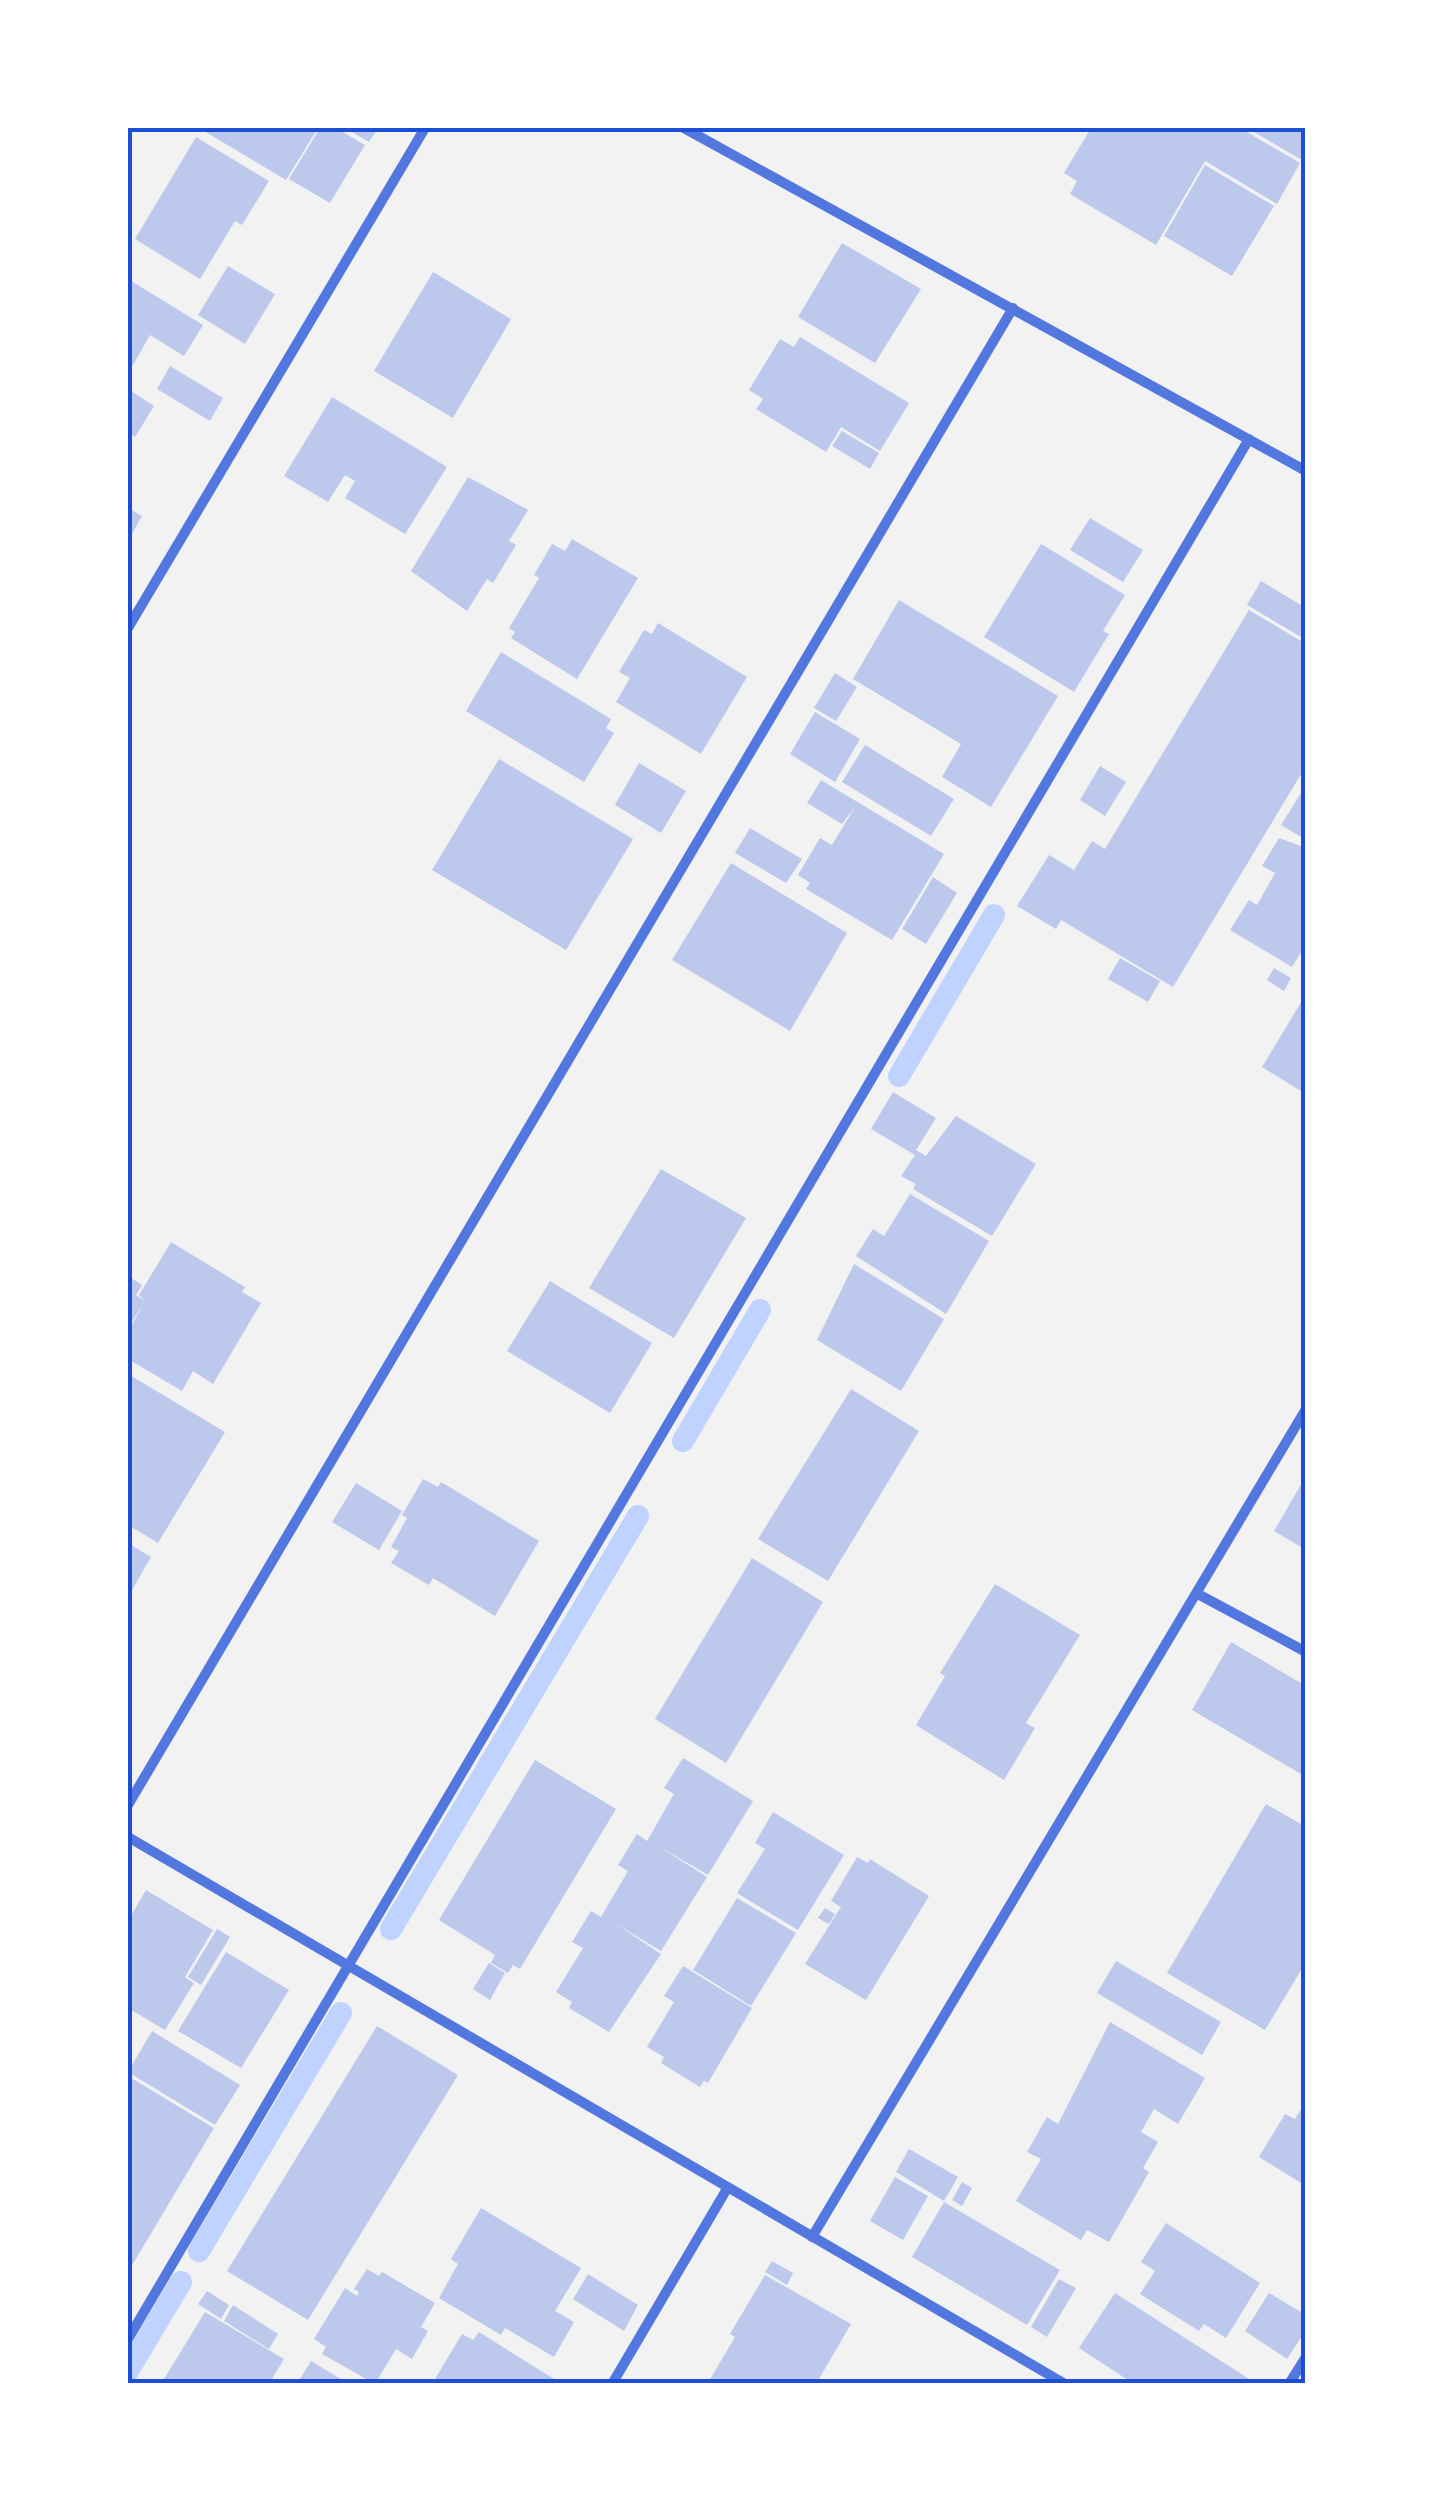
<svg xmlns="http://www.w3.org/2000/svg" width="1433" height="2511" font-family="'Archivo Narrow',sans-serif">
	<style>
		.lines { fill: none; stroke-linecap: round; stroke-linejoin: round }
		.stream { stroke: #bfd3fe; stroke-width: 22 }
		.building { fill: #bdc9ec }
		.minor { stroke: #5277de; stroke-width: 10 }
		.neatline { fill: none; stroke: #1d4ed8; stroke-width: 4 }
	</style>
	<rect width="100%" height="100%" fill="#f2f2f2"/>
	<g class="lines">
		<path class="stream" d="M899,1076L994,915
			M683,1441L760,1310
			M391,1929L638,1516
			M199,2251L341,2013
			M128,2371L181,2282"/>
	</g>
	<path class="building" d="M199,128H318L286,180Z
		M320,128H336L365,145L330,203L289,179Z
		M345,128H378L369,142Z
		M1091,128H1240L1300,163L1277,204L1205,161L1156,245L1070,194L1077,181L1064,173Z
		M1247,128H1306V149L1300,159Z
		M196,137L269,181L242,225L235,221L200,279L135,239Z
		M1205,165L1274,206L1232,276L1164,236Z
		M842,243L921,289L875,363L798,317Z
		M228,266L275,294L245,344L198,315Z
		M433,272L511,319L453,418L374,371Z
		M128,279L203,325L184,356L150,335L133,365L128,362Z
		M800,337L909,403L880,451L841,427L826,452L756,409L763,399L749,390L780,339L794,347Z
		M170,366L223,398L210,421L157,389Z
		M128,389L154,406L135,437L128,432Z
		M332,397L447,467L405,534L345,498L355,481L345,475L328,502L284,476Z
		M842,431L879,453L870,469L832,446Z
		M468,477L528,510L509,541L516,545L493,583L487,579L467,611L411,571Z
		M128,508L142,516L128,541Z
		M1090,518L1143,550L1123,582L1070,550Z
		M572,539L638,578L577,679L511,638L515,632L509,628L539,578L534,575L552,544L565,551Z
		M1041,544L1125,595L1103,631L1109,634L1074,692L984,637Z
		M1261,581L1306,608V640L1247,605Z
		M899,600L1058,696L991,807L942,777L961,744L853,679Z
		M1249,610L1306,644V766L1173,987L1061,920L1056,929L1017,906L1049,855L1074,870L1092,841L1105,849Z
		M658,623L747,677L701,754L616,702L630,678L619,672L644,630L652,634Z
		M501,652L611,719L606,728L614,733L584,782L466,711Z
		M835,673L857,687L836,721L814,708Z
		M815,712L860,739L835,782L790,754Z
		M865,745L954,799L931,836L842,782Z
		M499,759L633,839L566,950L432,870Z
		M639,763L686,791L661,833L615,805Z
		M1100,766L1126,782L1105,816L1080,800Z
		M821,780L944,854L892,940L806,889L810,883L798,875L820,838L832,845L855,807L842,824L807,803Z
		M1306,785V840L1281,825Z
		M750,828L802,859L786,883L735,853Z
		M1279,838L1306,848V944L1292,967L1230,930L1249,900L1257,905L1275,873L1262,866Z
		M731,863L847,933L790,1031L672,960Z
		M933,877L957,893L926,944L902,929Z
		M1120,958L1160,981L1148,1002L1108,979Z
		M1274,968L1291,978L1284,991L1267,980Z
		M1306,994V1094L1262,1067Z
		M893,1092L936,1118L916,1150L926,1156L956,1116L1036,1164L992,1236L913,1189L916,1184L901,1176L915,1155L871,1129Z
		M661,1169L746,1218L674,1338L589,1288Z
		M910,1194L989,1241L946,1314L856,1256L873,1229L884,1236Z
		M171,1242L245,1287L242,1292L261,1303L213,1384L193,1371L182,1391L128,1359V1332L143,1304L128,1328V1276L142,1285L136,1295L145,1301L139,1295Z
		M854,1264L944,1319L901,1391L817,1340Z
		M550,1281L652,1343L610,1413L507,1351Z
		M128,1374L225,1432L158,1543L128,1525Z
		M851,1389L919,1431L828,1581L758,1539Z
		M1306,1476V1550L1274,1531Z
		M423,1479L438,1487L441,1482L539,1541L495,1616L433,1578L429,1585L391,1563L399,1551L391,1547L407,1518L402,1515Z
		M356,1483L402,1511L379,1550L332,1522Z
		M128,1543L151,1557L128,1597Z
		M752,1558L823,1602L726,1763L655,1719Z
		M995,1584L1080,1635L1026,1723L1035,1728L1004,1780L916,1725L945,1676L940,1673Z
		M1231,1642L1306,1686V1777L1192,1710Z
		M683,1758L753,1801L708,1875L660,1847L707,1877L661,1951L616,1924L661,1954L609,2032L569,2008L572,2002L556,1992L583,1948L572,1942L591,1911L601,1917L628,1871L618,1865L637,1834L647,1841L674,1794L664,1788Z
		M535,1760L616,1809L520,1969L513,1965L508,1973L491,1963L495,1955L439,1920Z
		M1266,1804L1306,1827V1962L1265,2030L1167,1973Z
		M773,1812L844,1855L798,1930L737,1893L765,1849L755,1843Z
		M857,1857L868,1863L870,1859L929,1896L866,2000L805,1964L841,1907L831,1901Z
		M146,1890L213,1930L185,1977L194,1983L165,2030L128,2008V1921Z
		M737,1898L796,1933L751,2006L693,1970Z
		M825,1908L835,1914L829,1924L818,1918Z
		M217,1929L230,1937L201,1985L188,1977Z
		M226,1952L289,1990L241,2068L178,2031Z
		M1116,1961L1221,2022L1202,2055L1097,1993Z
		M489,1963L505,1973L490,2000L473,1989Z
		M683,1966L752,2008L708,2083L704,2081L700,2087L661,2063L664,2057L647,2047L674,2002L664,1996Z
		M1110,2022L1205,2078L1178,2124L1154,2109L1141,2132L1158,2142L1143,2168L1149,2172L1109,2242L1087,2230L1081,2240L1016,2201L1041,2159L1027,2152L1047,2117L1058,2124Z
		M377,2026L458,2075L308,2320L227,2271Z
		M152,2031L240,2085L215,2125L128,2072Z
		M128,2076L214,2128L128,2272Z
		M1306,2101V2186L1259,2157L1285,2114L1295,2119Z
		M909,2149L958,2177L944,2201L896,2172Z
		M895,2177L928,2196L903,2240L870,2221Z
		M962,2182L972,2188L962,2206L952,2200Z
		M944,2202L1060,2270L1027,2325L912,2257Z
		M481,2208L581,2268L555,2311L574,2322L554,2357L505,2328L501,2335L439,2298L458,2264L451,2259Z
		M1166,2223L1260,2283L1226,2338L1204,2324L1199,2331L1140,2294L1155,2271L1141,2262Z
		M772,2261L793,2273L787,2285L765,2272Z
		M367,2269L379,2276L382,2272L435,2303L421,2327L428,2331L412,2359L396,2349L375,2384L322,2354L326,2347L314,2339L345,2288L357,2296L359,2292L354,2289Z
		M588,2274L638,2305L624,2331L573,2299Z
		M765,2275L851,2324L816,2384H713L709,2381L735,2337L730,2334Z
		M1059,2279L1076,2288L1047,2337L1031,2327Z
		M207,2291L229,2305L221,2319L198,2304Z
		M1115,2293L1257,2384H1134L1079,2348Z
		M1269,2293L1306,2315V2330L1287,2359L1245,2331Z
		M233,2305L278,2334L269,2349L224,2321Z
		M205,2312L284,2359L269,2384H161Z
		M479,2332L562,2384H432L462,2334L473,2340Z
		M311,2361L349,2384H297Z"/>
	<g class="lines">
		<path class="minor" d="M684,128L1306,471
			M128,628L425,128
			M1196,1593L1306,1652
			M128,1805L1013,308
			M128,1837L1065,2384
			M812,2237L1306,1409
			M128,2339L1249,439
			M612,2384L728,2187
			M1289,2384L1306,2357"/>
	</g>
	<rect width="1433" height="2511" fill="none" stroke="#ffffff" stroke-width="260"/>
	<rect x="130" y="130" width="1173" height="2251" class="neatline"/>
</svg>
